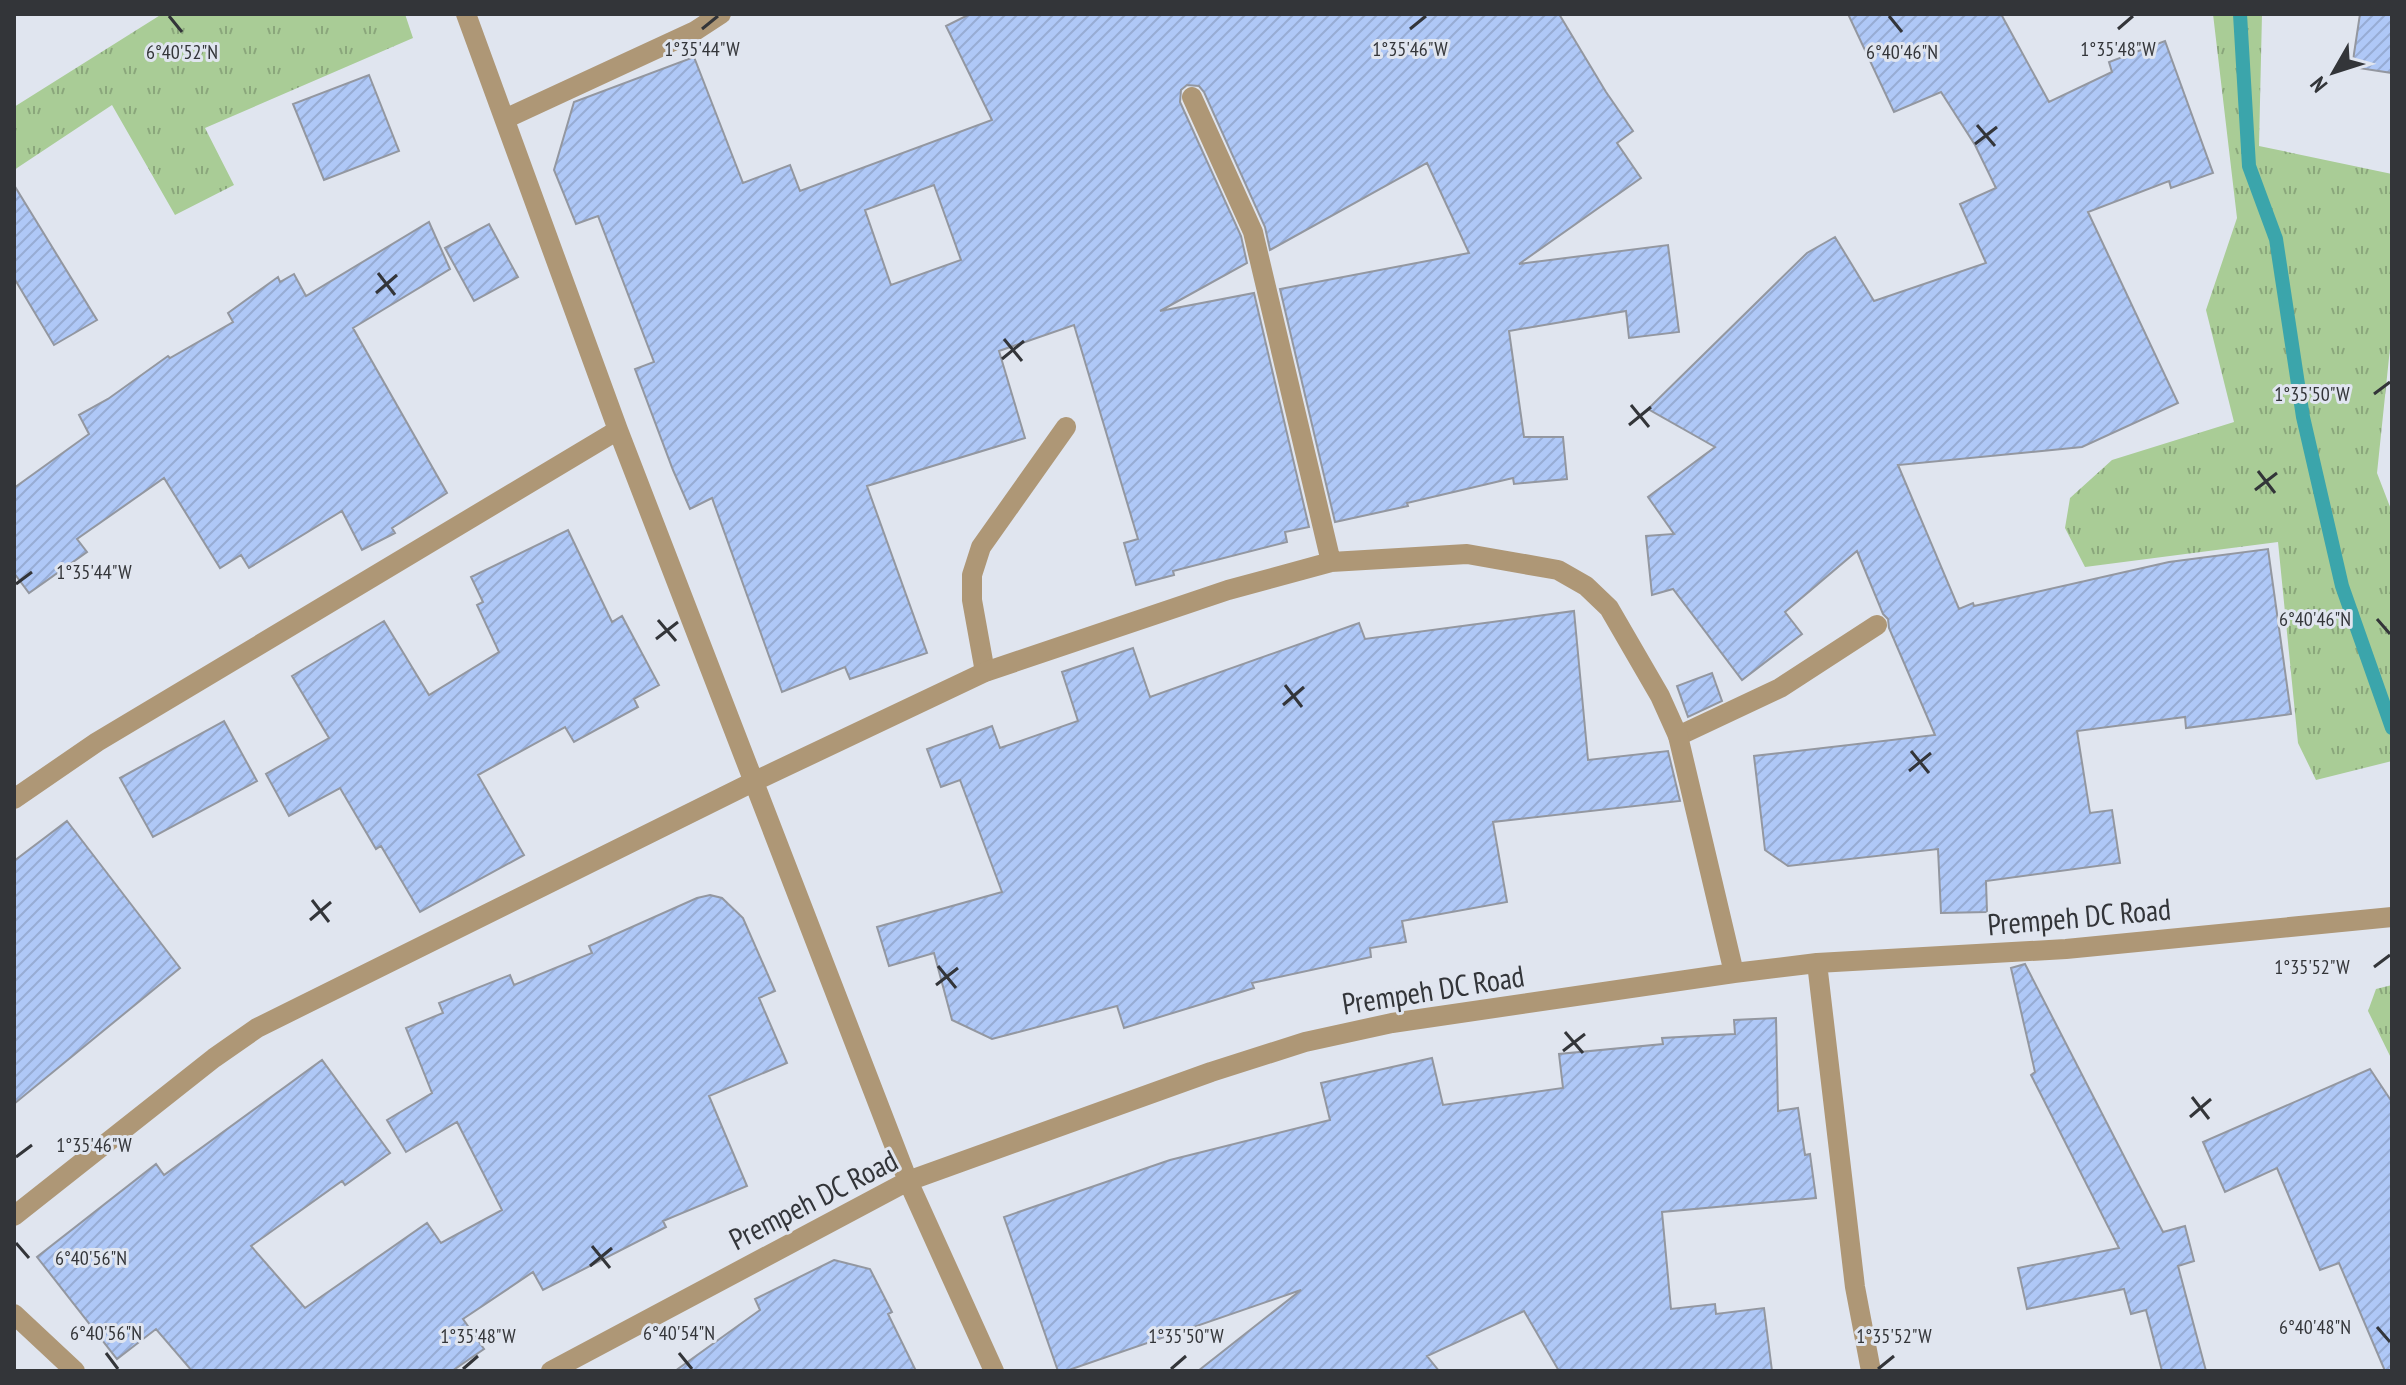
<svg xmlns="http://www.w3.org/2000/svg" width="2406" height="1385" font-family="'PT Sans Narrow',sans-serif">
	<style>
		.grass { fill: url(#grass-tufts) }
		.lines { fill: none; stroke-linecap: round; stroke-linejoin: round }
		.stream { stroke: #3ba5ab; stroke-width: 14 }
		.building { fill: url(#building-hatch); stroke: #9397a0; stroke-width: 2; fill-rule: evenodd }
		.lane { stroke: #ae9776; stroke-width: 20 }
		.street { stroke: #ae9776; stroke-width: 20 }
		.ticks { fill: none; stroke: #333539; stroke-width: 3 }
		.labels { text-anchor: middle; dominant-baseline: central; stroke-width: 6; stroke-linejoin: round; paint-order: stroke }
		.street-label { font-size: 30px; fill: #333539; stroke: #e0e5ef }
		.ticks-label { font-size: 20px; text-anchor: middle; fill: #333539; stroke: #e0e5ef; stroke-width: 6; stroke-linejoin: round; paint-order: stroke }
	</style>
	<defs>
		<pattern id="grass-tufts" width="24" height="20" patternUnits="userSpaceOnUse" patternTransform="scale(2)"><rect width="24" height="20" fill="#a9cc96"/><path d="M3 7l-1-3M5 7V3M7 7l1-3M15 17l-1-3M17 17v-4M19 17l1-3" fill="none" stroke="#8aa67b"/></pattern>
		<pattern id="building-hatch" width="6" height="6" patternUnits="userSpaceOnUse" patternTransform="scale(2)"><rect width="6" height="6" fill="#afc8f7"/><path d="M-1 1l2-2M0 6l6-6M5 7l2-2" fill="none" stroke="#97acd4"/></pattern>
	</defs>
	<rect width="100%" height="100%" fill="#e0e5ef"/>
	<path class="grass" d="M162,14H405L413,38L205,128L234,185L175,215L112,105L14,170V107Z
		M2213,14H2262L2259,146L2392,174V329L2377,473L2392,512V761L2316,780L2298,743L2278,542L2085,567L2065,528L2070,498L2112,460L2234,422L2206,310L2237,218Z
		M2392,985V1060L2368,1011L2376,989Z"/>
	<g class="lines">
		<path class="stream" d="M2240,14L2249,166L2276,239L2303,417L2342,586L2392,728"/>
	</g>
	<path class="building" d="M970,14H1559L1606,92L1633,131L1617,143L1641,178L1519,264L1668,245L1679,332L1629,338L1626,311L1509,331L1524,437H1563L1567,479L1514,484L1513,478L1407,503L1408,506L1335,522L1280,289L1469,253L1427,163L1270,250L1265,227L1204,92L1199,86L1187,85L1181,90L1180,102L1241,236L1247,263L1160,311L1254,293L1309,527L1285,532L1287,542L1173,571L1174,575L1136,585L1124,543L1138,539L1074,325L999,351L1025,438L867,486L927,653L850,679L845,667L782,692L712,498L690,509L673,470L635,369L654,362L598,216L576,224L554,170L574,102L694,57L743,183L790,165L800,191L992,120L946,26ZM934,185L961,260L891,285L865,210Z
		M1848,14H2001L2049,102L2112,72L2109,62L2165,41L2213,173L2171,188L2169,181L2088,212L2178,403L2082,447L1898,465L1959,609L1973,603L1974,606L2169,562L2268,549L2291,714L2186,728L2185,717L2077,731L2090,813L2112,810L2120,863L1986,881L1987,912L1941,913L1938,849L1788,866L1765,850L1754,756L1935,735L1889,628L1888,619L1883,614L1857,551L1785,612L1802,634L1742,680L1673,589L1652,595L1646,536L1674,534L1648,497L1715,447L1648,409L1807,253L1835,237L1874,301L1986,263L1960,204L1996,188L1975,145L1941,92L1894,112Z
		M2360,14H2392V73L2352,67Z
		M369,75L399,151L324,180L293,104Z
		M14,185L97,320L54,345L14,278Z
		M429,222L450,269L353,328L447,493L392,528L395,533L362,550L342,511L249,568L241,555L220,568L164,478L77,539L87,552L29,593L14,573V488L89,434L79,415L108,399L168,356L170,358L233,322L228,313L278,277L280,282L294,274L306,296Z
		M489,224L518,277L474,301L445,248Z
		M568,530L612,622L622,616L659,685L634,699L638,707L574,742L565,727L478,775L524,855L420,912L381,846L376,849L340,788L289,816L266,774L329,738L292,676L384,621L429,695L499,652L477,605L483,602L471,577Z
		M1574,611L1588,760L1668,751L1680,801L1493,822L1507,902L1402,921L1406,942L1370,948L1371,957L1252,983L1254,988L1124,1028L1117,1006L992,1039L952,1020L934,953L889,966L877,927L1002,892L960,780L941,787L927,749L992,726L1000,748L1078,721L1062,672L1133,648L1150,697L1359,623L1365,639Z
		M1712,673L1722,701L1688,717L1677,686Z
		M224,721L257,781L153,837L120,778Z
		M67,821L180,968L14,1104V861Z
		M710,895L722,898L743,918L775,991L759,998L787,1063L709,1096L747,1186L663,1221L666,1227L543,1290L533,1272L463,1319L484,1349L452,1371H192L156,1329L117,1359L37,1257L156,1164L164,1175L322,1060L390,1153L345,1185L342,1181L251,1246L305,1308L427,1223L441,1243L502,1210L457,1122L406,1152L387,1120L432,1093L406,1028L443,1013L439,1003L510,975L514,985L592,953L589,946L697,898Z
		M2025,964L2163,1232L2185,1226L2194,1261L2178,1266L2206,1371H2162L2146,1310L2131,1314L2124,1289L2027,1309L2018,1268L2119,1248L2031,1075L2035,1072L2011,968Z
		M1776,1018L1778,1111L1798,1108L1805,1155L1810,1154L1816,1198L1662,1212L1671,1309L1715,1304L1716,1314L1764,1308L1772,1371H1559L1524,1311L1427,1356L1439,1371H1198L1301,1290L1066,1371H1058L1004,1217L1170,1160L1330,1120L1321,1083L1432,1058L1443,1105L1563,1088L1559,1054L1663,1044L1662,1038L1735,1034L1734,1020Z
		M2370,1069L2392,1102V1371H2385L2339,1263L2320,1270L2277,1168L2225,1192L2203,1142Z
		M834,1260L870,1269L892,1312L888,1314L916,1371H675L760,1310L755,1299Z"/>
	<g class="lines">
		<path class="lane" d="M985,672L972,600V575L981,547L1066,427
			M1678,736L1780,688L1877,625
			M14,1314L75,1371"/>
		<path class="street" d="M466,14L618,430L908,1181L994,1371
			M1192,97L1253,232L1331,562
			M505,119L695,31L721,14
			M14,799L97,742L618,430
			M1817,963L1855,1287L1871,1371
			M14,1216L214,1058L257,1028L753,782L985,672L1228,590L1331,562L1467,554L1558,570L1586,586L1609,608L1660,696L1678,736L1734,973
			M551,1371L908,1181L1211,1072L1305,1042L1392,1023L1734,973L1817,963L2066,949L2392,917"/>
	</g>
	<path class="ticks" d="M169,16L182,32M1889,16L1902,32M702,29L718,16M1410,29L1426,16M2118,29L2133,16M1977,125L1995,146M1975,144L1997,127M378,273L395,295M376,293L397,275M1004,339L1022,361M1002,359L1024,341M2374,394L2390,382M1631,405L1649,427M1629,425L1651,407M2258,471L2275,493M2255,490L2277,473M16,584L32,572M2377,619L2390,634M658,620L676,641M656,639L678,622M1285,685L1302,707M1283,705L1304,687M1911,751L1929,773M1909,771L1931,753M312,900L329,922M310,920L331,902M938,966L956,988M2374,967L2390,955M936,985L958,968M1565,1032L1583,1053M1563,1051L1585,1034M2192,1097L2209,1119M2190,1117L2211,1099M16,1157L32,1145M16,1243L29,1258M592,1246L610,1268M590,1266L612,1248M2377,1327L2390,1342M106,1353L118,1369M679,1353L692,1369M463,1369L478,1356M1171,1369L1186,1356M1878,1369L1894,1356"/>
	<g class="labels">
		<g class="street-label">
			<text transform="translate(2079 916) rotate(-5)">Prempeh DC Road</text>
			<text transform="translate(1433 989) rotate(-9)">Prempeh DC Road</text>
			<text transform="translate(813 1199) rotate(-27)">Prempeh DC Road</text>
		</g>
	</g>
	<g class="ticks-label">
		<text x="702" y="56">1°35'44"W</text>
		<text x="1410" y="56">1°35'46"W</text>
		<text x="2118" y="56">1°35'48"W</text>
		<text x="182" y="59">6°40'52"N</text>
		<text x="1902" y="59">6°40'46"N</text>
		<text x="2312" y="401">1°35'50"W</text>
		<text x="94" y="579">1°35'44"W</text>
		<text x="2315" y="626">6°40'46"N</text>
		<text x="2312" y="974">1°35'52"W</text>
		<text x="94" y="1152">1°35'46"W</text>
		<text x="91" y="1265">6°40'56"N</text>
		<text x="2315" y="1334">6°40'48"N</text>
		<text x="106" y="1340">6°40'56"N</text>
		<text x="679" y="1340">6°40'54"N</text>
		<text x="478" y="1343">1°35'48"W</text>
		<text x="1186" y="1343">1°35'50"W</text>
		<text x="1894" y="1343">1°35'52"W</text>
	</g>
	<rect width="2406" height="1385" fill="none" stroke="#333539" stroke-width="32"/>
	<g transform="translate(2334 72) rotate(231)" stroke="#e0e5ef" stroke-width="6" paint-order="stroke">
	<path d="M0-6L14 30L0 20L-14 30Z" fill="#333539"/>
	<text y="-12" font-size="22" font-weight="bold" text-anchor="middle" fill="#333539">N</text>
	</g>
</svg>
